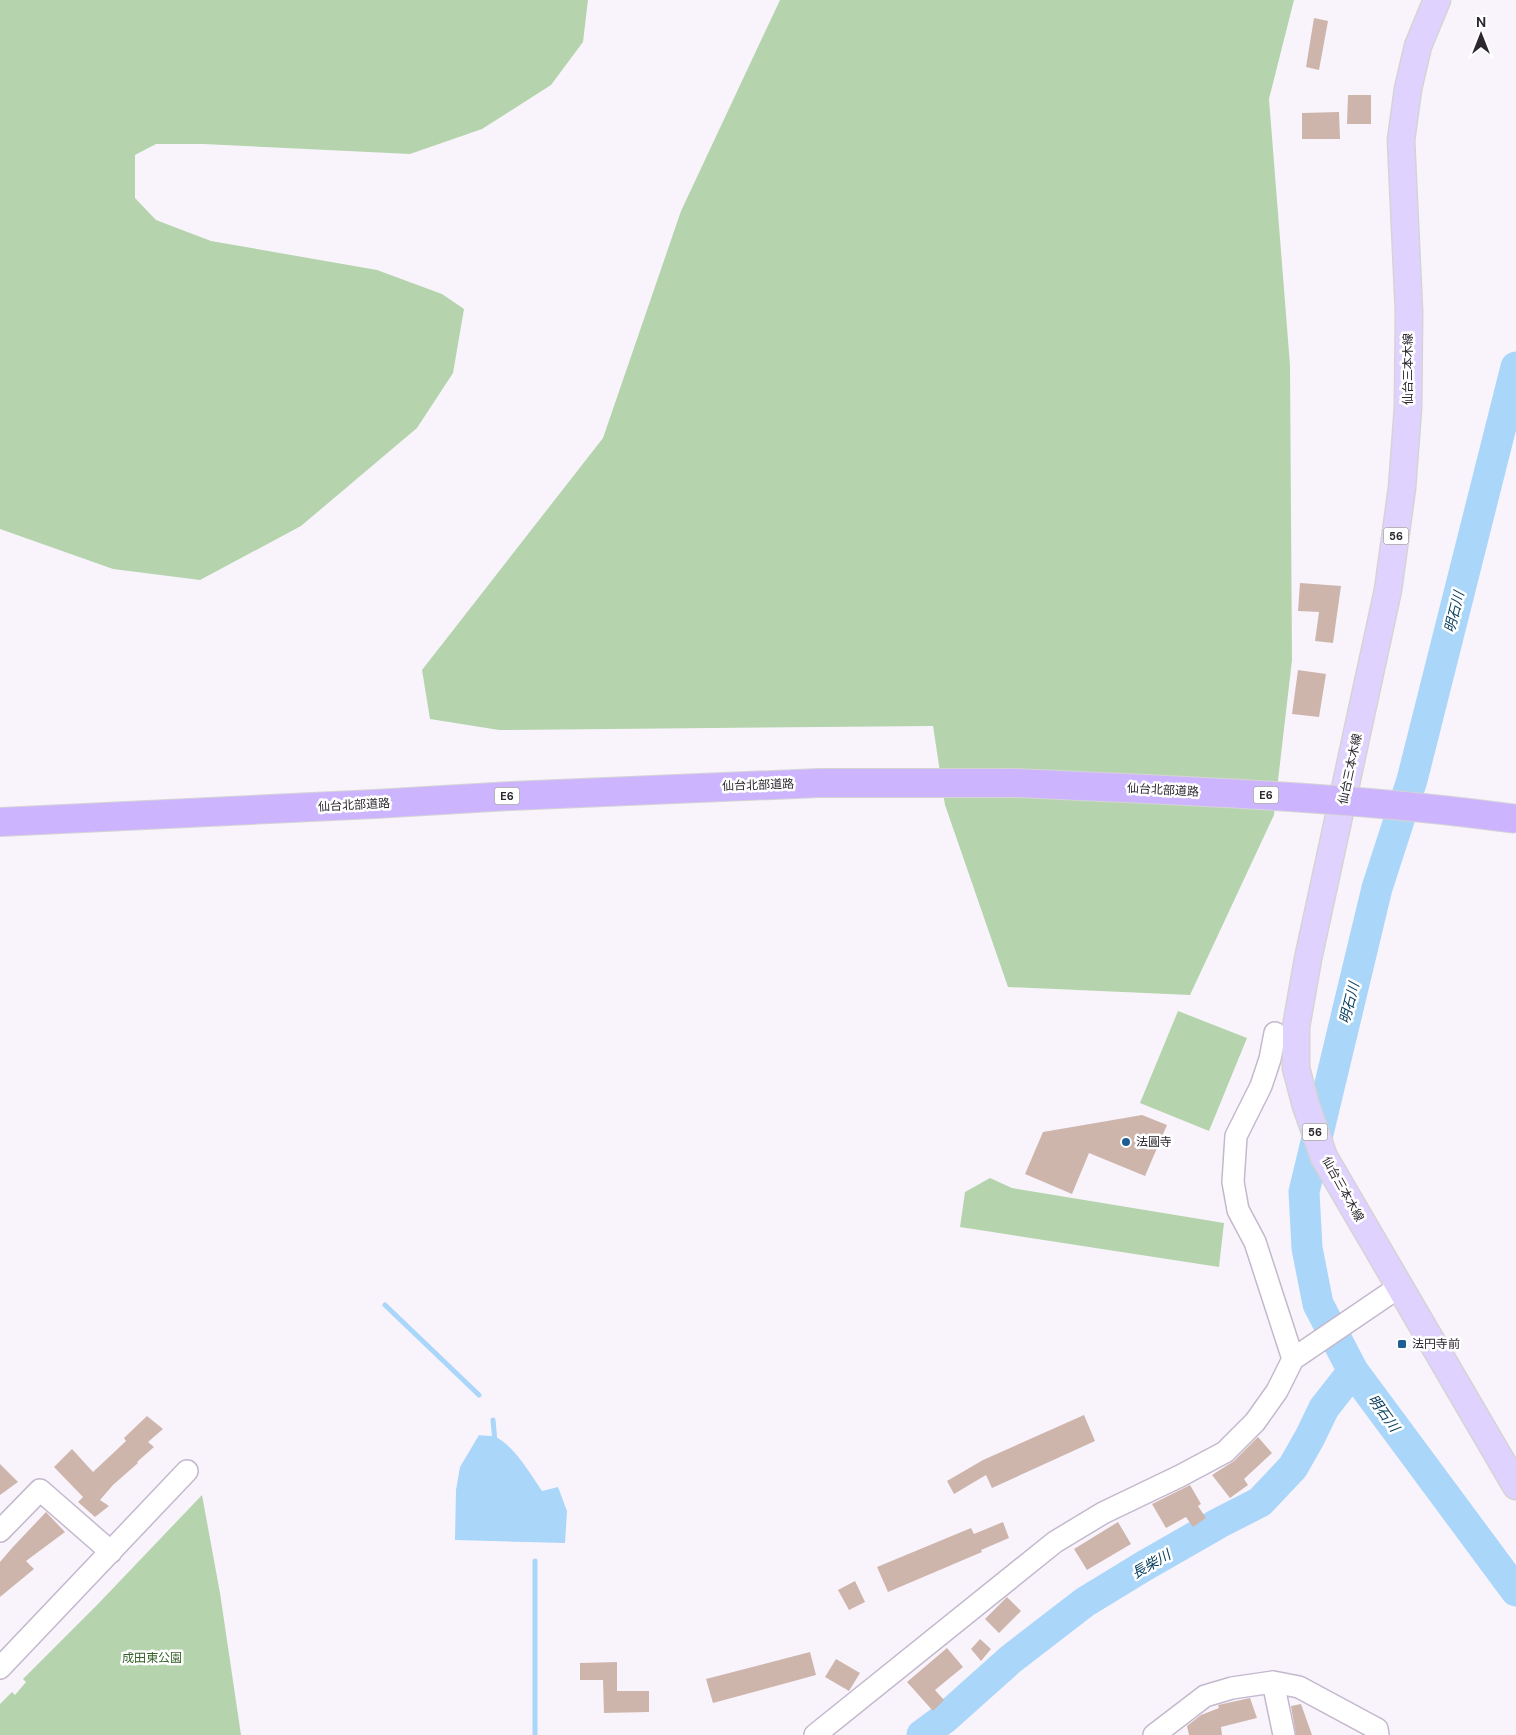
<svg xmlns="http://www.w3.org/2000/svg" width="1516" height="1735" font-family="'DM Sans','Noto Sans JP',sans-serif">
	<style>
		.green { fill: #b5d4ad }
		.water { fill: #aad6fa }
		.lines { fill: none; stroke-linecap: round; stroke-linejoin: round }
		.stream { stroke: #aad6fa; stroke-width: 5 }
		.river { stroke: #aad6fa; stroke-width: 31 }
		.building { fill: #ceb5ac }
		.minor-casing { stroke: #c4b8cd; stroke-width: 24 }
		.major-casing { stroke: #d5d4d5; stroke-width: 29 }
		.highway-casing { stroke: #d5d4d5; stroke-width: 30 }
		.minor { stroke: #fff; stroke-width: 21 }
		.major { stroke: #e0d2fe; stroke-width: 26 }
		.highway { stroke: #ccb4fe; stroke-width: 28 }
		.highway-bridge-casing { stroke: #d5d4d5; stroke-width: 30; stroke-linecap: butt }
		.highway-bridge { stroke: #ccb4fe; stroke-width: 28 }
		.poi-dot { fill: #1e5e94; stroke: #fff; stroke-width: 2 }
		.labels { text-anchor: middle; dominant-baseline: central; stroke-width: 5; stroke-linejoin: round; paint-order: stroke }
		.shield { fill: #fff; stroke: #6b686d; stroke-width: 1 }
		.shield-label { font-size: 11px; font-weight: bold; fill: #2c272f }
		.street-label { font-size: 12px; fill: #2c272f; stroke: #fff }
		.poi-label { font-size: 12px; fill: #2c272f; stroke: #fff; text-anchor: start }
		.park-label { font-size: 12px; fill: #36622a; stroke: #fff }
		.water-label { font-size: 14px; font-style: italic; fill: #083f60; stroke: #fff }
	</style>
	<rect width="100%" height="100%" fill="#f9f4fc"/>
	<path class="green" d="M0,0H588L583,42L551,85L482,129L410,154L203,144H156L135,155V198L156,220L211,241L377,270L442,294L464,309L453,373L417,428L301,526L200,580L113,569L0,529Z
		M780,0H1294L1269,99L1290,365L1292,660L1274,815L1190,995L1008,987L945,805L933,726L499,730L430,719L422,670L603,438L681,211Z
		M1178,1011L1247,1038L1209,1131L1140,1103Z
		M990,1178L1012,1188L1224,1223L1219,1267L960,1227L965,1192Z
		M202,1495L220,1593L241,1735H0V1704L12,1692L15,1695L26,1682L23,1679L98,1604Z"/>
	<path class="water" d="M479,1435C483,1436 490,1435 495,1437C513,1444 531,1475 542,1491L558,1487L567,1511L565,1543L455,1540L456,1490L460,1467Z"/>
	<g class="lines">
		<path class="stream" d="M385,1305L479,1395
			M493,1420L495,1442
			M535,1735V1561"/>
		<path class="river" d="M1516,367L1412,780L1377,888L1304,1192L1307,1248L1318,1304L1353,1371L1516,1591
			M922,1735L945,1718L1011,1659L1085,1602L1144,1566L1219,1523L1260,1502L1293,1467L1310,1437L1324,1408L1353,1371"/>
	</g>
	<path class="building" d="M1314,18L1328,21L1319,70L1306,67Z
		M1348,95H1371V124H1347Z
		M1339,112L1340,139H1302V113Z
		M1300,583L1341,586L1333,643L1315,641L1319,612L1298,611Z
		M1298,670L1326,674L1319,717L1292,714Z
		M1142,1115L1167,1125L1145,1176L1089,1153L1072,1194L1025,1174L1043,1132Z
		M1084,1415L1095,1441L992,1488L986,1475L954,1494L947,1481L983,1460Z
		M147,1416L163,1429L148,1442L154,1447L137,1462L138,1463L113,1485L100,1500L109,1506L95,1517L78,1502L83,1497L54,1467L72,1449L93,1472L126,1441L124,1438Z
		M1258,1437L1272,1453L1244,1479L1248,1485L1230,1498L1212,1475L1234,1461Z
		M0,1464L18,1482L0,1495Z
		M1190,1485L1201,1504L1198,1506L1206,1518L1193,1527L1186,1517L1166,1528L1152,1504Z
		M46,1512L65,1532L26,1561L34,1569L0,1597V1562L12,1548Z
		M1003,1522L1009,1538L981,1550L982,1552L888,1592L877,1567L971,1528L974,1534Z
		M1118,1522L1131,1544L1087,1570L1074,1549Z
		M855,1581L865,1602L849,1610L838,1590Z
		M1007,1597L1021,1611L999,1633L985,1619Z
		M980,1639L991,1649L981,1661L971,1649Z
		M947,1648L963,1667L935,1690L944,1700L933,1711L907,1682Z
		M810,1652L816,1675L713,1703L706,1679Z
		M836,1659L860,1673L849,1691L825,1677Z
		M617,1662V1691H649V1712L604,1713L603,1680H580V1663Z
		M1250,1698L1257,1718L1221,1727L1222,1735H1189L1187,1726L1201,1715L1219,1708L1218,1705Z
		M1301,1704L1312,1735H1296L1291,1706Z"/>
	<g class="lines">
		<defs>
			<path id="minor" d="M1293,1359L1399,1287
				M0,1531L40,1490L111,1552
				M0,1668L187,1471
				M1273,1682L1284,1735
				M815,1735L1055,1542L1103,1513L1180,1476L1225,1452L1255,1422L1277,1391L1293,1359L1255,1242L1238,1210L1233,1182L1236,1136L1261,1086L1270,1059L1275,1033
				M1154,1735L1205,1696L1232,1688L1273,1682L1299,1687L1377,1729L1378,1735"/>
			<path id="major" d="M1437,0L1418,46L1408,89L1401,140L1409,312L1408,408L1402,488L1388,590L1308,959L1296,1027V1068L1306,1106L1324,1157L1516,1486"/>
			<path id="highway" d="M0,822L375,804L511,796L819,783H1014"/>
		</defs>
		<use href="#minor" class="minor-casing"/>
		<use href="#major" class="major-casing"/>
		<use href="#highway" class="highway-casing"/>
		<use href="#minor" class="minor"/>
		<use href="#major" class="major"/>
		<use href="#highway" class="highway"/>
		<defs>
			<path id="highway-bridge" d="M1014,783C1182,791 1350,796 1516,819"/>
		</defs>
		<use href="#highway-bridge" class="highway-bridge-casing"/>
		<use href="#highway-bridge" class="highway-bridge"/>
	</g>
	<g class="poi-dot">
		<circle cx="1126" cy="1142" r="5"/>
		<rect x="1397" y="1339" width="10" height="10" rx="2.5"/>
	</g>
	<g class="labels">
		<g class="shield">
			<rect x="1383.5" y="527.5" width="25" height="17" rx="4"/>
			<rect x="1253.5" y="786.5" width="25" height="17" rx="4"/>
			<rect x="494.5" y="787.5" width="25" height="17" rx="4"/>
			<rect x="1302.5" y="1123.5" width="25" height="17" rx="4"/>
		</g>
		<g class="shield-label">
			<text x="1396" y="536">56</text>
			<text x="1266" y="795">E6</text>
			<text x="507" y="796">E6</text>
			<text x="1315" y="1132">56</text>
		</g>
		<g class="street-label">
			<text transform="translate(1408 369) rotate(-90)">仙台三本木線</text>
			<text transform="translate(1350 769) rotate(-78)">仙台三本木線</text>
			<text transform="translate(758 785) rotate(-2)">仙台北部道路</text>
			<text transform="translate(1163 790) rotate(3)">仙台北部道路</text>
			<text transform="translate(354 805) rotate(-3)">仙台北部道路</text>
			<text transform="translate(1343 1189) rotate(61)">仙台三本木線</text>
		</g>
		<g class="poi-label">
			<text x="1136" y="1142">法圓寺</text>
			<text x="1412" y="1344">法円寺前</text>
		</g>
		<g class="park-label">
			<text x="152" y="1658">成田東公園</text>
		</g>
		<g class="water-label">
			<text transform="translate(1454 612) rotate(-76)">明石川</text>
			<text transform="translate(1349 1003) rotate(-76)">明石川</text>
			<text transform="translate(1384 1413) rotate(54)">明石川</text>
			<text transform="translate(1151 1564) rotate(-30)">長柴川</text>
		</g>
	</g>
	<g transform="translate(1481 35)" stroke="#ffffff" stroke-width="4" paint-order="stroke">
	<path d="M0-4L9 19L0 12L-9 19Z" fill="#2c272f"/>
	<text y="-8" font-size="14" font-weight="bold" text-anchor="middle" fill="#2c272f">N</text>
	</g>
</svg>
